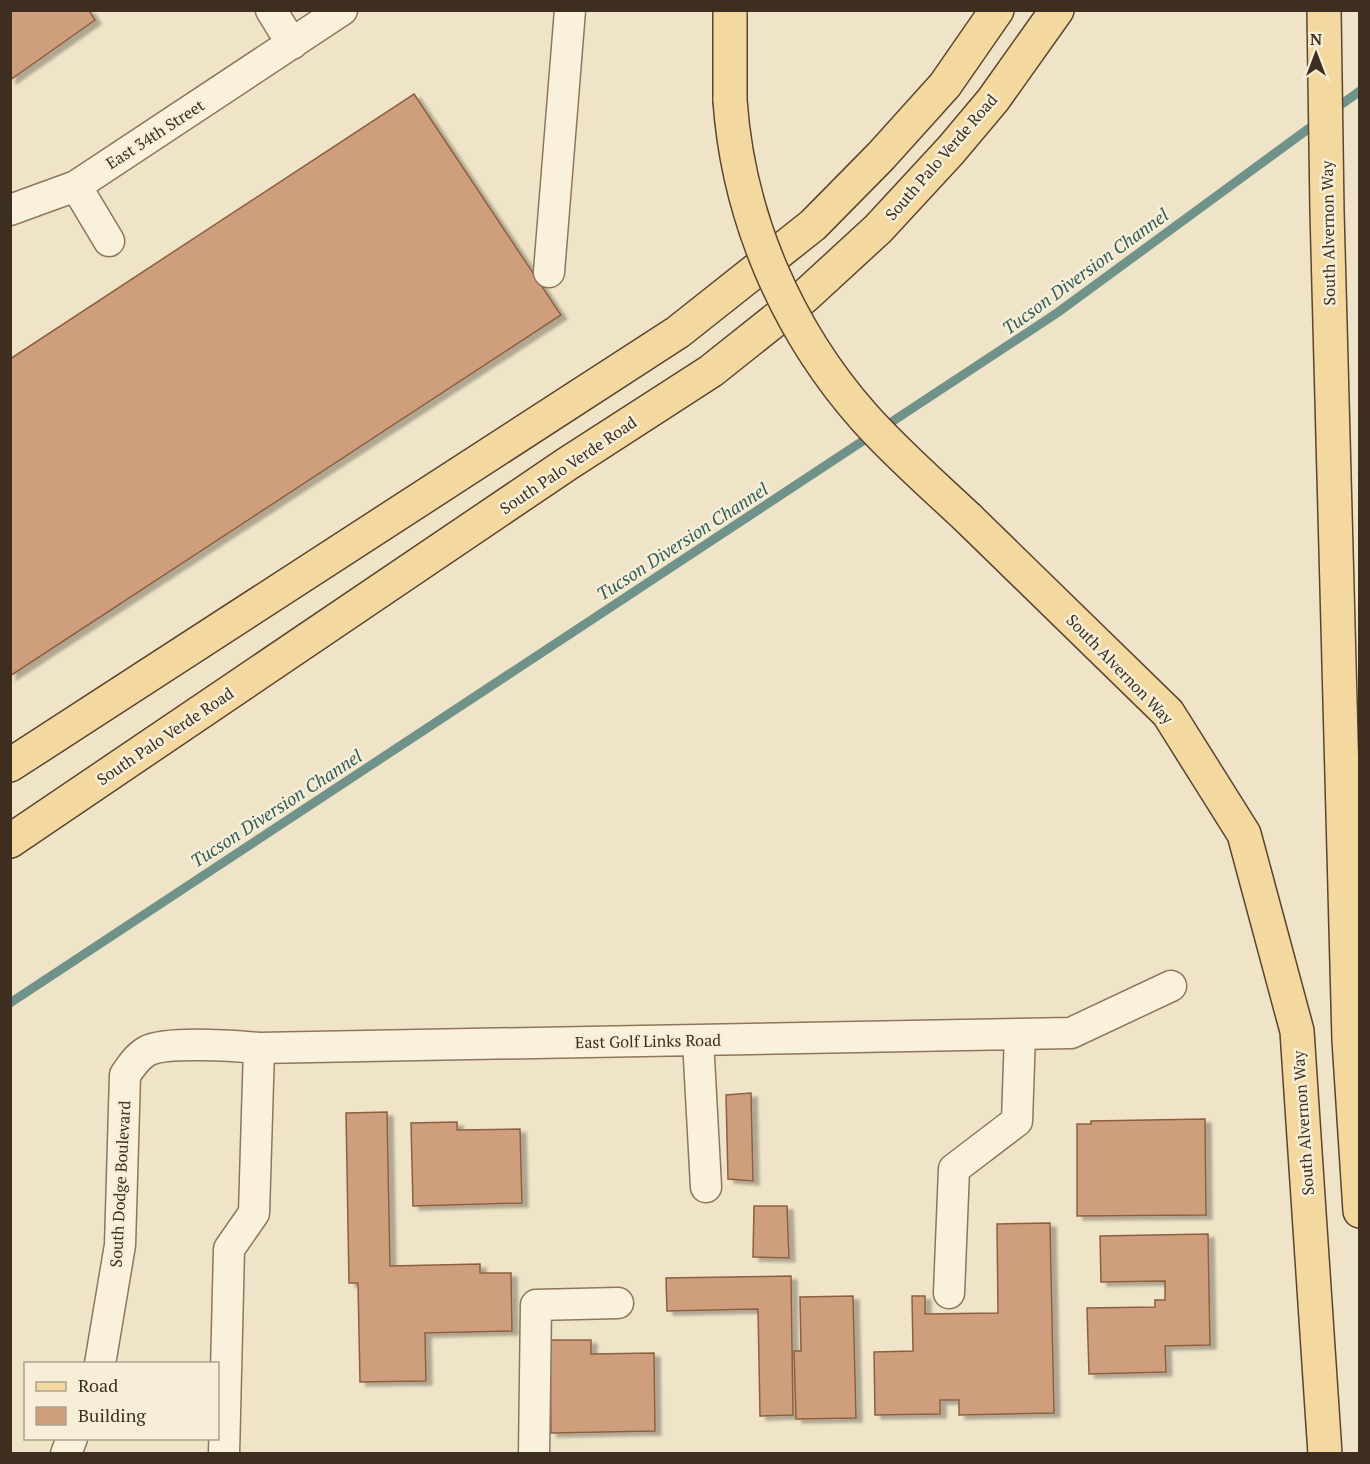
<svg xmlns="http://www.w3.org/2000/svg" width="1370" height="1464" font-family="'PT Serif',serif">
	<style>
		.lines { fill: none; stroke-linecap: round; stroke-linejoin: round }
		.stream { stroke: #6f938a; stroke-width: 9 }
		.building { fill: #cf9f7d; stroke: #8d5f41; stroke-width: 1.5; filter: url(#shadow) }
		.minor-casing { stroke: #8d765c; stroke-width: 33 }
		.major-casing { stroke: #5b4430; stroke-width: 36 }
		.minor { stroke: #faf1dc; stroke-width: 30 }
		.major { stroke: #f3d9a0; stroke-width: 33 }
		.major-bridge-casing { stroke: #5b4430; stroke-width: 36; stroke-linecap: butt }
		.major-bridge { stroke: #f3d9a0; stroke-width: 33 }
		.labels { text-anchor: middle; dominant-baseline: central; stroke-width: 5; stroke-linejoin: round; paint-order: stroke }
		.street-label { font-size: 16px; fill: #3d2e20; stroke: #f7eed8 }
		.water-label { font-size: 18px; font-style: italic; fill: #2f5d5a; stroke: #f7eed8 }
	</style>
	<defs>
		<filter id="shadow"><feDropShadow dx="6" dy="4" stdDeviation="1.5" flood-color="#0004"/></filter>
	</defs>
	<rect width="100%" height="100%" fill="#f0e4c8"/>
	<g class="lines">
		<path class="stream" d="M1332,111L1360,91
			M10,1003L1057,313L1319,121"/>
	</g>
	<path class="building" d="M10,10H89L95,20L10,80Z
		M414,94L561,315L10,676V359Z
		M751,1093L753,1181L728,1179L726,1095Z
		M387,1112L390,1266L480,1264V1273H511L512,1331L425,1333L426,1381L360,1382L358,1283H349L346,1113Z
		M1205,1119L1206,1215L1077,1216V1124H1091V1121Z
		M457,1122V1130L520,1129L522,1203L413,1206L411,1123Z
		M754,1206H787L789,1258L753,1257Z
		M1050,1223L1054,1413L959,1415V1400H940V1414L875,1415L874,1352L913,1351L912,1296H925V1314L998,1313L997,1224Z
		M1208,1234L1210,1345L1165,1346L1166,1372L1089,1374L1087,1308L1155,1307V1300H1165V1281L1101,1282L1100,1236Z
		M791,1276L793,1415L760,1416L758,1309L667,1311L666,1278Z
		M853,1296L856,1418L796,1419L794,1351H801L800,1297Z
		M550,1340H591V1354L654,1353L655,1431L551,1433Z"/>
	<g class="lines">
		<defs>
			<path id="minor" d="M271,10L292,44
				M76,186L109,241
				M10,210L76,186L342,10
				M549,272L570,10
				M698,1040L706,1187
				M949,1293L954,1169L1017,1121L1020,1034
				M100,1364L120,1245L125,1075C131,1066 137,1057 147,1051C166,1041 236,1046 259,1048L1071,1033L1171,986
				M66,1454L72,1438
				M224,1454L229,1249L254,1213L259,1048
				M534,1454L536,1305L618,1303"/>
			<path id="major" d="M1324,10L1327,211L1349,1040L1360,1211
				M730,100V10
				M968,518L1168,713L1244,834L1297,1031L1325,1454
				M10,765L678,332L813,225L881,156L945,85L997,10
				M10,841L567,464L711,371L804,297L878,229L951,150L993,100L1057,10"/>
		</defs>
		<use href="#minor" class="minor-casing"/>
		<use href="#major" class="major-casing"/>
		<use href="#minor" class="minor"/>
		<use href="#major" class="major"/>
		<defs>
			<path id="major-bridge" d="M730,100C738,217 787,330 864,417C896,453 933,485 968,518"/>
		</defs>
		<use href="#major-bridge" class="major-bridge-casing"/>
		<use href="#major-bridge" class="major-bridge"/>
	</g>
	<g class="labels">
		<g class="street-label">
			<text transform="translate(155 134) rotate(-33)">East 34th Street</text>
			<text transform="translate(941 157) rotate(-49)">South Palo Verde Road</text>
			<text transform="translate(1328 233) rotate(-91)">South Alvernon Way</text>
			<text transform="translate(568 465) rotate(-34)">South Palo Verde Road</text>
			<text transform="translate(1120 669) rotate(46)">South Alvernon Way</text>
			<text transform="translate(165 736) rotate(-34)">South Palo Verde Road</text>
			<text transform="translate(648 1041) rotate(-1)">East Golf Links Road</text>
			<text transform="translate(1303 1123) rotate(-94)">South Alvernon Way</text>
			<text transform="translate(120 1184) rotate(-87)">South Dodge Boulevard</text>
		</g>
		<g class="water-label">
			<text transform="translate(1085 271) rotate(-36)">Tucson Diversion Channel</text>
			<text transform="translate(682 541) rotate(-33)">Tucson Diversion Channel</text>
			<text transform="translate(276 808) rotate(-33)">Tucson Diversion Channel</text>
		</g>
	</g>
	<rect width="1370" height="1464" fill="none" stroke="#3d2e20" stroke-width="24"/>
	<rect x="24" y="1362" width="195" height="78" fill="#f7eed8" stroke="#ada18e" stroke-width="1.5"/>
	<rect x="36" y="1382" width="30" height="9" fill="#f3d9a0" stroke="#ada18e" stroke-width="1.5"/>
	<text x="78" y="1392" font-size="18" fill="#3d2e20">Road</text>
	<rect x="36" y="1407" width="30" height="18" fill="#cf9f7d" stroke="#ada18e" stroke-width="1.5"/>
	<text x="78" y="1422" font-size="18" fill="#3d2e20">Building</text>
	<g transform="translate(1316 54)" stroke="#f7eed8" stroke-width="4.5" paint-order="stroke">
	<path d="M0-4.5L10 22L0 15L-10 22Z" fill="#3d2e20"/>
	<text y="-9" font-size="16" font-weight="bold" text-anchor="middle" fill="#3d2e20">N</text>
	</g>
</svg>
